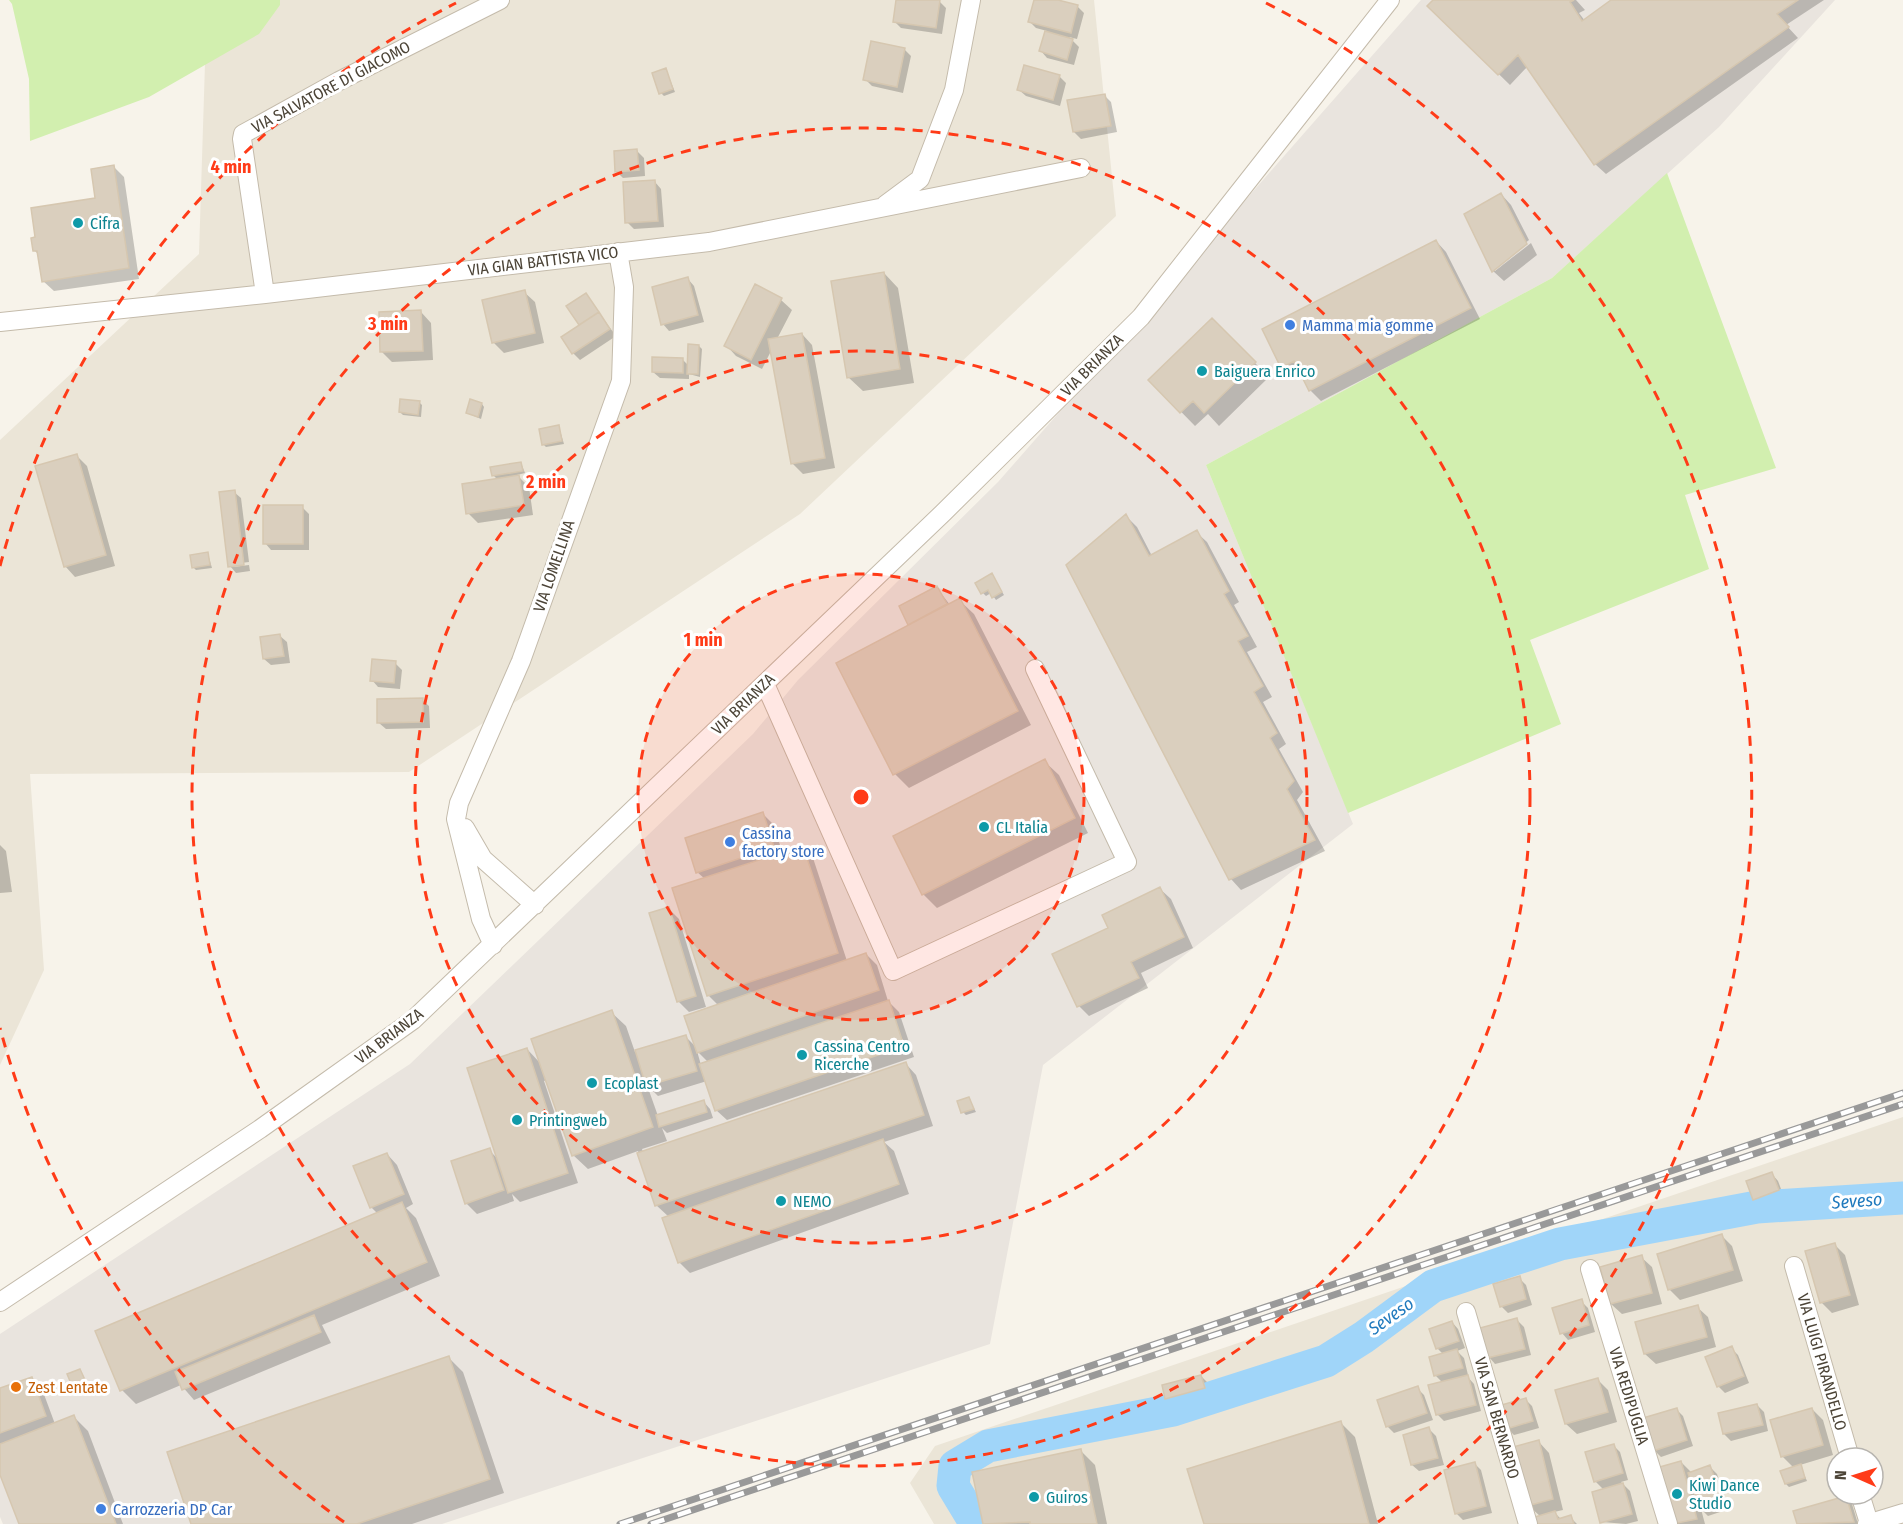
<svg xmlns="http://www.w3.org/2000/svg" width="1903" height="1524" font-family="'Fira Sans Condensed',sans-serif">
	<style>
		.residential { fill: #ebe5d7; fill-rule: evenodd }
		.industrial { fill: #e9e4de }
		.green { fill: #d2efaf }
		.shadow { fill: #0003; fill-rule: evenodd }
		.lines { fill: none; stroke-linecap: round; stroke-linejoin: round }
		.river { stroke: #a0d5f9; stroke-width: 33 }
		.building { fill: #dacfbe; stroke: #d6c7b0; stroke-width: 1.5 }
		.minor-casing { stroke: #c4bbab; stroke-width: 20 }
		.minor { stroke: #fff; stroke-width: 18 }
		.rail-casing { stroke: #999; stroke-width: 7 }
		.rail { stroke: #fff; stroke-width: 4.5; stroke-dasharray: 14; stroke-linecap: butt }
		.ring { fill: none; stroke: #ff3b18; stroke-width: 3; stroke-dasharray: 10 8 }
		.culture-dot { fill: #0f9aa8; stroke: #fff; stroke-width: 2 }
		.shop-dot { fill: #3f7fe0; stroke: #fff; stroke-width: 2 }
		.food-dot { fill: #e8710a; stroke: #fff; stroke-width: 2 }
		.labels { text-anchor: middle; dominant-baseline: central; stroke-width: 6; stroke-linejoin: round; paint-order: stroke }
		.street-label { font-size: 16px; fill: #4c4437; stroke: #fff }
		.culture-label { font-size: 16px; fill: #0d838f; stroke: #fff; text-anchor: start }
		.shop-label { font-size: 16px; fill: #366cbe; stroke: #fff; text-anchor: start }
		.food-label { font-size: 16px; fill: #c56008; stroke: #fff; text-anchor: start }
		.water-label { font-size: 18px; font-style: italic; fill: #207abd; stroke: #fff }
		.centre { fill: #ff3b18; stroke: #fff; stroke-width: 3 }
		.ring-label { font-size: 18px; text-anchor: middle; font-weight: bold; fill: #ff3b18; stroke: #fff; stroke-width: 6; stroke-linejoin: round; paint-order: stroke }
	</style>
	<rect width="100%" height="100%" fill="#f7f3ea"/>
	<path class="residential" d="M207,0H1094L1116,216L800,514L409,772L30,774L44,970L0,1065V440L199,254Z
		M1903,1117V1524H934L910,1483L935,1446ZM1837,1458H1873V1494H1837Z"/>
	<path class="industrial" d="M1421,0H1835L1719,127L1552,278L1206,465L1353,824L1043,1065L990,1344L442,1524H3L0,1517V1334L410,1064L753,734L798,680L998,482Z"/>
	<path class="green" d="M9,0H280V5L259,34L149,97L30,141L29,79L12,4Z
		M1667,173L1776,468L1685,495L1709,569L1530,640L1561,724L1348,813L1206,465L1552,278Z"/>
	<path class="shadow" d="M897,0L939,1L946,8L942,34L901,28L894,21Z
		M1035,0H1052L1077,6L1084,13L1077,39L1069,37L1079,47L1074,65L1047,58L1041,51L1047,31L1036,28L1029,21Z
		M1435,0H1576L1585,10L1579,13L1585,21L1613,0H1824L1786,25L1798,38L1606,174L1595,164L1528,66L1510,85L1429,6Z
		M904,49L911,56L903,93L872,86L865,79Z
		M666,70L675,92L664,96L661,93Z
		M1059,76L1066,83L1060,106L1026,96L1019,90Z
		M1104,95L1111,102L1117,132L1081,139L1074,132Z
		M637,151L644,158L645,176L623,178L616,171Z
		M114,167L124,177L139,279L54,291L43,281L39,255L34,250L97,200Z
		M655,182L661,189L664,227L634,229L627,222Z
		M1501,194L1511,205L1529,240L1495,268V271L1531,243L1537,255L1504,281L1493,271Z
		M1436,241L1446,252L1480,319L1321,401L1310,390L1302,373L1293,378L1282,367L1264,330Z
		M884,273L898,288L914,383L863,391L848,377Z
		M688,279L694,286L704,322L669,331L663,324Z
		M756,286L781,300L792,310L777,339L802,334L812,345L835,468L803,474L792,463L772,349L762,369L736,356L726,345Z
		M524,292L535,302L544,343L504,353L494,343Z
		M586,295L616,336L580,360L573,353L581,325L569,307Z
		M421,312L431,323L433,360L392,362L381,351Z
		M1212,320L1269,377L1219,426L1208,414L1195,426L1150,380Z
		M699,346L702,349L700,377L689,374V379L660,378L653,372L682,359L689,366Z
		M419,402L422,405L421,417L403,415L400,412Z
		M482,404L484,407L481,419L467,413Z
		M559,427L564,444L546,447L543,444Z
		M77,456L87,466L115,566L75,577L65,566Z
		M521,463L525,473L517,475L529,487L533,515L478,523L468,513L498,480L494,476Z
		M234,492L241,498L249,562L233,564V567L249,565L250,571L236,573L230,566Z
		M302,507L309,514V550H271L265,543Z
		M1126,516L1137,527L1152,556L1196,532L1207,542L1239,602L1234,605L1257,647L1247,652L1272,697L1263,702L1286,744L1279,749L1303,792L1297,800L1325,851L1241,890L1231,879Z
		M208,554L212,568L196,570L193,567Z
		M992,575L1004,595L996,600L991,593L986,596L983,593Z
		M937,588L950,605L959,600L974,614L1031,725L909,788L895,774L909,624Z
		M280,636L287,642L290,663L271,665L264,659Z
		M395,663L402,670L400,689L378,687L372,680Z
		M422,700L429,706L430,728L386,729L379,723Z
		M1044,761L1059,775L1088,833L937,908L923,894Z
		M762,813L773,824L783,854L803,847L813,858L847,961L866,954L877,965L888,1001L899,1012L914,1057L727,1120L716,1110L707,1081L658,1096L647,1085L658,1116L704,1102L710,1109L713,1118L667,1133L662,1128L667,1141L642,1149L643,1152L906,1064L916,1075L933,1126L884,1142L894,1151L909,1194L690,1273L679,1262L669,1217L656,1205L638,1151L588,1169L573,1155L547,1080L544,1081L578,1183L520,1202L512,1194L514,1201L477,1214L466,1203L489,1150L498,1159L527,1049L541,1064L611,1012L626,1026L635,1052L685,1036L697,1048L719,1006L708,995L705,879L697,872ZM697,1051L708,1062L701,1065Z
		M0,845L6,851L12,892L0,893Z
		M1160,889L1171,899L1193,948L1141,973L1148,988L1089,1016L1079,1006L1110,928Z
		M669,909L679,919L706,1007L689,1012L678,1001Z
		M969,1099L976,1112L966,1115L963,1112Z
		M387,1154L397,1165L413,1204L406,1208L416,1218L440,1276L322,1325L331,1343L194,1400L181,1385L136,1404L122,1390L378,1214L371,1207Z
		M1772,1174L1778,1181L1784,1197L1761,1206L1754,1199Z
		M1722,1236L1732,1246L1743,1281L1680,1300L1669,1289Z
		M1835,1245L1845,1255L1859,1305L1832,1313L1821,1302Z
		M1641,1257L1652,1267L1662,1304L1622,1314L1611,1304L1602,1268Z
		M1519,1278L1526,1285L1532,1305L1508,1313L1501,1306Z
		M1581,1301L1588,1308L1595,1332L1568,1340L1562,1333Z
		M1697,1307L1708,1317L1716,1347L1656,1364L1645,1354Z
		M1517,1320L1524,1327L1531,1355L1495,1364L1489,1357Z
		M1452,1322L1458,1329L1465,1348L1457,1351L1464,1358L1468,1375H1466L1474,1384L1481,1411L1444,1421L1437,1414L1443,1383L1436,1376L1444,1355L1437,1348Z
		M1731,1348L1738,1355L1749,1383L1725,1393L1718,1386Z
		M449,1358L463,1372L504,1493L412,1524H192Z
		M80,1370L87,1383L77,1388L74,1385Z
		M1201,1376L1208,1383L1211,1395L1173,1405L1167,1398Z
		M31,1378L42,1389L55,1424L74,1417L88,1431L123,1524H20L0,1471V1390Z
		M1597,1379L1608,1390L1617,1422L1577,1434L1566,1424Z
		M1417,1388L1424,1395L1433,1420L1394,1433L1387,1426Z
		M1525,1399L1532,1406L1539,1428L1514,1435L1507,1428Z
		M1757,1405L1764,1412L1768,1431L1731,1441L1724,1434Z
		M1676,1409L1683,1416L1693,1446L1661,1457L1654,1450Z
		M1812,1409L1823,1420L1833,1455L1800,1465L1807,1481L1789,1487L1786,1484L1794,1468L1782,1456Z
		M1341,1423L1355,1437L1378,1524H1205Z
		M1429,1429L1436,1436L1444,1465L1419,1471L1412,1465Z
		M1539,1442L1549,1453L1563,1510L1554,1512L1561,1519L1570,1517L1577,1524H1538L1541,1517L1528,1505Z
		M1613,1445L1620,1452L1628,1480L1621,1482L1630,1491L1638,1521L1626,1524L1602,1522L1604,1490L1595,1481Z
		M1081,1451L1095,1465L1107,1524H985L974,1473Z
		M1681,1462L1692,1473L1710,1467L1717,1474L1729,1509L1708,1516L1701,1509L1705,1524H1673Z
		M1475,1464L1481,1470L1492,1513L1463,1520L1456,1513Z
		M1846,1497L1852,1504L1858,1524H1798L1795,1512Z"/>
	<g class="lines">
		<path class="river" d="M976,1524L953,1486L955,1466L988,1446L1173,1410L1326,1361L1364,1337L1433,1286L1560,1244L1757,1207L1903,1198"/>
	</g>
	<path class="building" d="M896,0H940L936,28L893,22Z
		M1034,0H1058L1078,5L1071,33L1028,22Z
		M1433,0H1574L1570,2L1582,21L1611,0H1798L1777,14L1789,27L1594,165L1518,55L1498,75L1427,6Z
		M1045,31L1073,39L1067,60L1039,51Z
		M871,41L905,48L897,87L863,80Z
		M1024,65L1060,75L1053,100L1017,90Z
		M666,68L673,89L659,94L652,73Z
		M1105,94L1111,126L1073,132L1067,100Z
		M637,149L639,170L615,172L614,151Z
		M114,165L129,268L42,282L37,251H33L31,238L35,237L31,208L95,198L91,169Z
		M655,180L658,221L625,223L623,182Z
		M1501,193L1527,244L1492,272L1464,214Z
		M1436,240L1471,308L1309,391L1294,361L1281,368L1262,329Z
		M884,272L900,369L847,378L831,281Z
		M688,277L698,315L661,325L652,287Z
		M755,284L782,298L751,360L724,346Z
		M525,290L535,333L492,343L482,300Z
		M586,293L599,312L579,325L566,306Z
		M421,310L423,351L380,352L379,312Z
		M599,312L610,329L572,354L561,337Z
		M1212,318L1256,362L1204,413L1193,401L1180,413L1148,380Z
		M802,333L825,458L791,464L768,339Z
		M688,344L699,345L698,374H687Z
		M652,357L683,358V373L652,372Z
		M400,399L420,401L418,415L399,412Z
		M470,399L482,403L478,417L466,413Z
		M559,425L562,441L542,445L539,429Z
		M77,454L106,555L64,567L35,466Z
		M521,462L523,471L492,476L490,467Z
		M519,475L524,505L466,514L462,484Z
		M235,490L244,565L228,567L219,492Z
		M263,505H303V544H263Z
		M1126,514L1149,556L1197,530L1229,591L1224,594L1248,636L1238,641L1263,686L1254,692L1277,733L1270,738L1294,781L1287,789L1315,840L1229,880L1066,565Z
		M208,552L210,565L192,568L190,555Z
		M992,573L1002,592L992,598L988,590L981,594L975,583Z
		M937,586L947,604L908,625L899,606Z
		M960,598L1018,711L893,775L836,663Z
		M280,634L284,656L263,659L260,637Z
		M372,659L396,661L394,683L370,681Z
		M423,698V722L377,723V699Z
		M1045,759L1075,818L922,895L893,836Z
		M763,812L774,847L696,873L685,838Z
		M803,846L838,953L707,996L672,888Z
		M1160,887L1184,937L1131,962L1139,978L1077,1007L1052,954L1108,928L1102,915Z
		M669,907L696,996L677,1002L649,913Z
		M866,953L879,990L697,1053L684,1016Z
		M889,1000L904,1046L715,1111L699,1064Z
		M612,1010L653,1127L572,1156L531,1039Z
		M686,1035L697,1071L646,1086L635,1050Z
		M527,1048L568,1173L508,1193L467,1068Z
		M906,1062L924,1115L655,1206L637,1153Z
		M969,1097L974,1109L961,1113L957,1101Z
		M704,1100L707,1112L659,1127L656,1115Z
		M883,1139L899,1184L678,1263L662,1218Z
		M490,1148L504,1190L465,1204L451,1161Z
		M387,1153L404,1194L370,1208L353,1166Z
		M1772,1172L1779,1190L1753,1200L1746,1181Z
		M402,1202L427,1262L120,1391L95,1331Z
		M1722,1234L1733,1270L1668,1290L1657,1254Z
		M1835,1243L1850,1295L1820,1303L1805,1251Z
		M1642,1255L1652,1293L1610,1304L1600,1267Z
		M1520,1276L1526,1299L1500,1307L1493,1284Z
		M1582,1299L1589,1325L1560,1334L1552,1308Z
		M1698,1305L1707,1337L1644,1354L1635,1322Z
		M314,1315L321,1332L182,1390L175,1372Z
		M1517,1318L1525,1349L1487,1358L1480,1328Z
		M1452,1321L1459,1341L1436,1349L1429,1329Z
		M1732,1346L1744,1376L1717,1387L1705,1357Z
		M1457,1349L1463,1368L1434,1376L1429,1357Z
		M449,1356L490,1479L357,1524H191L167,1452Z
		M80,1369L85,1380L72,1386L67,1374Z
		M1201,1375L1205,1388L1165,1399L1162,1385Z
		M1468,1375L1476,1405L1436,1415L1428,1385Z
		M32,1377L46,1416L0,1433V1388Z
		M1598,1378L1608,1412L1565,1424L1555,1390Z
		M1418,1386L1427,1413L1386,1427L1377,1400Z
		M1526,1398L1533,1421L1506,1429L1498,1406Z
		M1757,1404L1763,1425L1723,1434L1718,1413Z
		M1677,1408L1687,1440L1653,1451L1643,1418Z
		M1812,1408L1823,1445L1781,1457L1770,1420Z
		M74,1415L116,1524H19L0,1475V1444Z
		M1341,1421L1369,1524H1204L1187,1469Z
		M1429,1427L1438,1458L1411,1465L1403,1435Z
		M1539,1440L1553,1499L1527,1506L1513,1447Z
		M1614,1444L1623,1473L1594,1482L1585,1452Z
		M1081,1449L1097,1524H1030V1522L983,1524L972,1472Z
		M1681,1461L1697,1519L1672,1524L1656,1468Z
		M1475,1462L1486,1506L1455,1514L1444,1470Z
		M1801,1464L1805,1478L1785,1484L1780,1471Z
		M1710,1465L1723,1502L1700,1510L1688,1473Z
		M1623,1483L1632,1514L1600,1523L1592,1492Z
		M1846,1496L1854,1522L1797,1524L1793,1511Z
		M1555,1511L1558,1519L1571,1515L1574,1524H1537L1535,1517Z"/>
	<g class="lines">
		<defs>
			<path id="minor" d="M885,205L920,179L954,90L971,0
				M265,294L242,139L243,134L339,81L500,0
				M0,322L265,294L709,242L1081,168
				M765,684L893,971L1127,862L1035,669
				M465,828L483,859L535,905
				M493,945L481,919L456,819L459,803L521,661L621,381L624,287L618,252
				M1794,1266L1850,1458
				M1590,1269L1668,1524
				M0,1302L260,1129L413,1020L943,513L1141,317L1390,0
				M1466,1312L1528,1524
				M1860,1494L1869,1523
				M1867,1524L1903,1513"/>
		</defs>
		<use href="#minor" class="minor-casing"/>
		<use href="#minor" class="minor"/>
		<defs>
			<path id="rail" d="M620,1524L1903,1093
				M651,1524L1903,1104"/>
		</defs>
		<use href="#rail" class="rail-casing"/>
		<use href="#rail" class="rail"/>
	</g>
	<circle cx="861" cy="797" r="223" fill="#ff3b18" fill-opacity=".12"/>
	<g class="ring">
		<circle cx="861" cy="797" r="223"/>
		<circle cx="861" cy="797" r="446"/>
		<circle cx="861" cy="797" r="669"/>
		<path d="M344 1522A891 891 0 0 1 0 1028M0 566A891 891 0 0 1 456 3M1266 3A891 891 0 0 1 1378 1522"/>
	</g>
	<g class="culture-dot">
		<circle cx="78" cy="223" r="6"/>
		<circle cx="1202" cy="371" r="6"/>
		<circle cx="984" cy="827" r="6"/>
		<circle cx="802" cy="1055" r="6"/>
		<circle cx="592" cy="1083" r="6"/>
		<circle cx="517" cy="1120" r="6"/>
		<circle cx="781" cy="1201" r="6"/>
		<circle cx="1677" cy="1494" r="6"/>
		<circle cx="1034" cy="1497" r="6"/>
	</g>
	<g class="shop-dot">
		<circle cx="1290" cy="325" r="6"/>
		<circle cx="730" cy="842" r="6"/>
		<circle cx="101" cy="1509" r="6"/>
	</g>
	<circle class="food-dot" cx="16" cy="1387" r="6"/>
	<g class="labels">
		<g class="street-label">
			<text transform="translate(331 87) rotate(-28)">VIA SALVATORE DI GIACOMO</text>
			<text transform="translate(543 261) rotate(-7)">VIA GIAN BATTISTA VICO</text>
			<text transform="translate(1092 365) rotate(-45)">VIA BRIANZA</text>
			<text transform="translate(554 566) rotate(-71)">VIA LOMELLINA</text>
			<text transform="translate(743 704) rotate(-44)">VIA BRIANZA</text>
			<text transform="translate(389 1036) rotate(-37)">VIA BRIANZA</text>
			<text transform="translate(1822 1362) rotate(74)">VIA LUIGI PIRANDELLO</text>
			<text transform="translate(1629 1396) rotate(73)">VIA REDIPUGLIA</text>
			<text transform="translate(1497 1418) rotate(74)">VIA SAN BERNARDO</text>
		</g>
		<g class="culture-label">
			<text x="90" y="223">Cifra</text>
			<text x="1214" y="371">Baiguera Enrico</text>
			<text x="996" y="827">CL Italia</text>
			<text x="814" y="1046">Cassina Centro<tspan x="814" dy="18">Ricerche</tspan></text>
			<text x="604" y="1083">Ecoplast</text>
			<text x="529" y="1120">Printingweb</text>
			<text x="793" y="1201">NEMO</text>
			<text x="1689" y="1485">Kiwi Dance<tspan x="1689" dy="18">Studio</tspan></text>
			<text x="1046" y="1497">Guiros</text>
		</g>
		<g class="shop-label">
			<text x="1302" y="325">Mamma mia gomme</text>
			<text x="742" y="833">Cassina<tspan x="742" dy="18">factory store</tspan></text>
			<text x="113" y="1509">Carrozzeria DP Car</text>
		</g>
		<g class="food-label">
			<text x="28" y="1387">Zest Lentate</text>
		</g>
		<g class="water-label">
			<text transform="translate(1857 1201) rotate(-4)">Seveso</text>
			<text transform="translate(1391 1316) rotate(-35)">Seveso</text>
		</g>
	</g>
	<circle cx="861" cy="797" r="9" class="centre"/>
	<g class="ring-label">
		<text x="231" y="173">4 min</text>
		<text x="388" y="330">3 min</text>
		<text x="546" y="488">2 min</text>
		<text x="703" y="646">1 min</text>
	</g>
	<g transform="translate(1855 1476) rotate(273)"><circle r="28" fill="#ffffff" stroke="#b7b4af" stroke-width="1.5"/>
	<path d="M0-4.5L10 22L0 15L-10 22Z" fill="#ff3b18"/>
	<text y="-9" font-size="16" font-weight="bold" text-anchor="middle" fill="#4c4437">N</text>
	</g>
</svg>
